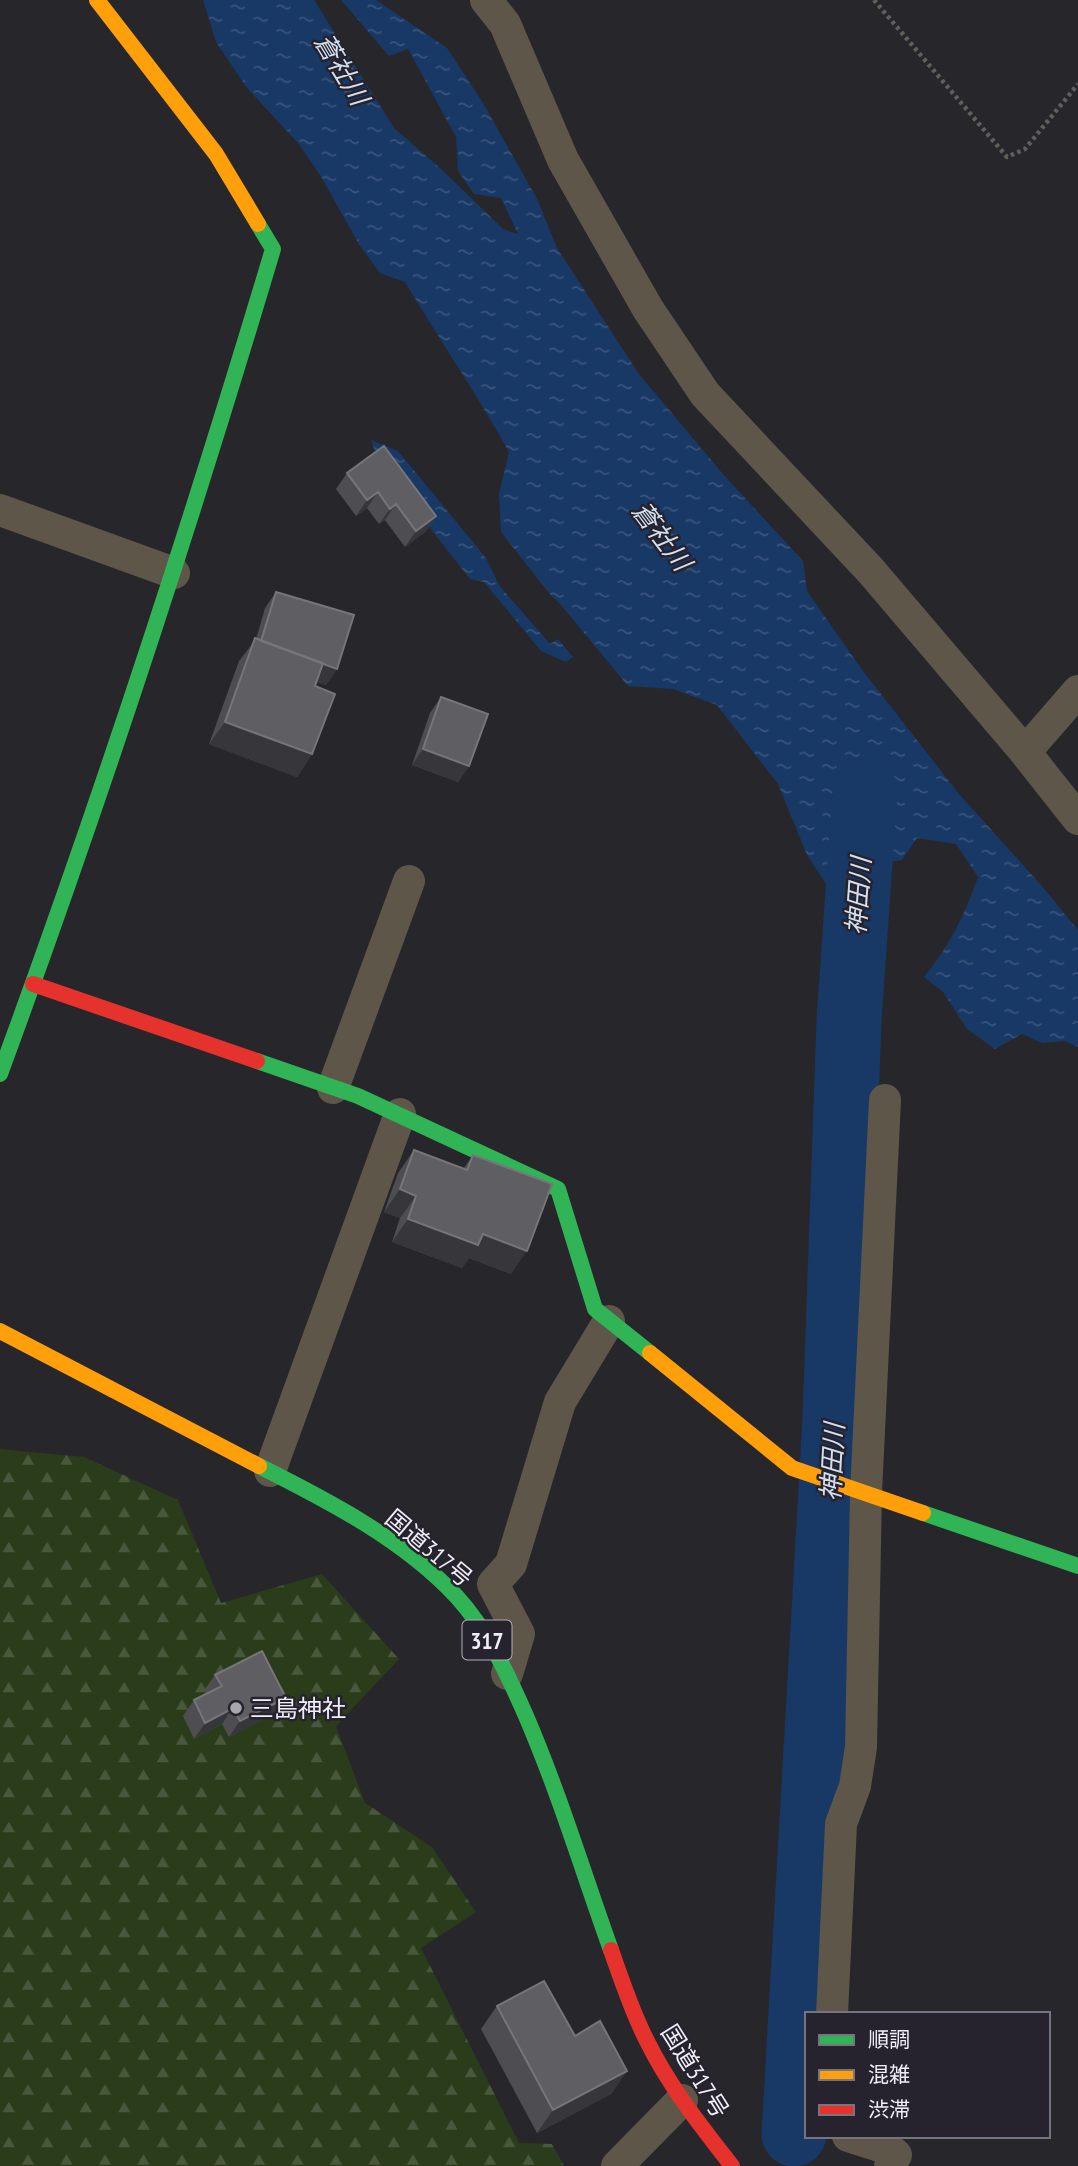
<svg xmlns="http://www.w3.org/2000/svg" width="1078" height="2166" font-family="'PT Sans Narrow','Noto Sans JP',sans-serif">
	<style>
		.forest { fill: url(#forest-firs) }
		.water { fill: url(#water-ripples) }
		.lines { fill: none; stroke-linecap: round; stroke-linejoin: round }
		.river { stroke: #183866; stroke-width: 65 }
		.path { stroke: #625f5a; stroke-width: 4.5; stroke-dasharray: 3.5 3.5; stroke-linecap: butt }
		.street { stroke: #5d5649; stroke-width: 32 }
		.fast { stroke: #30b455; stroke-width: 16 }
		.slow { stroke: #ff9f0a; stroke-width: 16 }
		.jam { stroke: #e5322d; stroke-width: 16 }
		.wall { fill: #4e4d51 }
		.shaded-wall { fill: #37363b }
		.building { fill: #5f5e63; stroke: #76757a; stroke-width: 2 }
		.poi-dot { fill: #a9a7ae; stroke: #26232e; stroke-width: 2.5 }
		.labels { text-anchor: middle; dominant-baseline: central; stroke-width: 5; stroke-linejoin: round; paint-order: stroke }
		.shield { fill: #26232e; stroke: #b3b0b9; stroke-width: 2 }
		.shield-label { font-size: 23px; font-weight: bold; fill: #efedf5 }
		.street-label { font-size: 24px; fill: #efedf5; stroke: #26232e }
		.poi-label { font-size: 24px; fill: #efedf5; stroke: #26232e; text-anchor: start }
		.water-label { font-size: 26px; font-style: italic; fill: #d3dfef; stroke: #26232e }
	</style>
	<defs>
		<pattern id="forest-firs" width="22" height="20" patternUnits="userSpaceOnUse" patternTransform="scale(1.75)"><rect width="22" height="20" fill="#2a3c1a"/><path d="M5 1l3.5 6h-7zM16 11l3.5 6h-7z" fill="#49583c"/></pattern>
		<pattern id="water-ripples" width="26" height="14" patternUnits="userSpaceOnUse" patternTransform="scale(1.75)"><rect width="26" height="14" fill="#183866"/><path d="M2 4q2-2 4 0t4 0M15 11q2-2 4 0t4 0" fill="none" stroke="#3a557c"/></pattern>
	</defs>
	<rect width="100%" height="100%" fill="#27262b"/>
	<path class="forest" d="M0,1449L84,1457L178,1500L221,1603L322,1574L399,1659L336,1726L365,1803L432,1847L476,1912L421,1948L519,2143L552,2144L564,2166H0Z"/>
	<path class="water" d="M203,0H314L394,128L440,168L503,229L518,234L501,198L474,194L458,171L456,137L408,49L389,56L341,0H376L447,48L483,103L537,199L557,248L639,374L723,474L803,561L807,591L860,667L959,794L1041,885L1078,930V1047L1065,1041L1042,1043L1022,1034L995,1049L967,1029L943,992L924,977C949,947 965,914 978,877L956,844L917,838L902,860L839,871L826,884L807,855L778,784L717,705L673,689L628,686L560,604L549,593L501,532L499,494L509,452C477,394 439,339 405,282L380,273L360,246L320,175L299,144L247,88L216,42Z
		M371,440L398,451L486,558L499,585L550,644L558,639L573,657L566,662L541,651L484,582L470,579L379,463Z"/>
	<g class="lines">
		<path class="river" d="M794,2134L835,1419L849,1020L865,791"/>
		<path class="path" d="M874,0L1007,157L1025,149L1078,84"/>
		<path class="street" d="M486,0L505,24L563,160L648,309L705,394L871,571L1025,752L1078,691
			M0,510L174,573
			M1025,752L1078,819
			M333,1088L409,881
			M270,1471L400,1114
			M507,1674L519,1634L493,1584L511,1564L560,1402L609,1321
			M832,2014L841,1824L855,1786L861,1747L866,1493L885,1100
			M848,2136L889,2149L896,2155L890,2166
			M617,2166L682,2100"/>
		<path class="fast" d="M257,1061L358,1096L558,1189L595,1309L650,1353
			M0,1074C100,802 190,527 273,249L258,224
			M259,1466C329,1501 404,1540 457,1597C488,1631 508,1675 526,1716C559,1793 583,1872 611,1950
			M923,1513L1078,1566"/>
		<path class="slow" d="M97,0L216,154L258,224
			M0,1331L259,1466
			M650,1353L792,1468L923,1513"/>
		<path class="jam" d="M33,984L257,1061
			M611,1950C622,1981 632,2012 647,2041C669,2086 701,2126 732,2166"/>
	</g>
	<path class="wall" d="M347,473L436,516L425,532L405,547L385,520L379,524L367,508L356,516L336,489Z
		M276,592L337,669L326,685L317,682L315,686L312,754L297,777L209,744L239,661L256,639L265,608Z
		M441,697L469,766L458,782L412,765L430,713Z
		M414,1150L463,1169L473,1155L511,1274L469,1258L462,1268L392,1242L400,1218L384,1212L398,1173Z
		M215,1675L286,1698L275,1713L229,1737L222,1724L194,1739L183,1716L194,1700L206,1694L204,1690Z
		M497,2006L575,2036L627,2071L611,2094L537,2133L481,2029Z"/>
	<path class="shaded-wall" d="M378,492L367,508L356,516L367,500Z
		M396,504L385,520L379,524L390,509Z
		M436,516L425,532L405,547L416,531Z
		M260,645L337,669L326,685L249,661Z
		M225,722L312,754L297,777L209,744Z
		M423,749L469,766L458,782L412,765Z
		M400,1189L416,1196L400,1218L384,1212Z
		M408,1219L483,1234L527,1251L511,1274L469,1258L462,1268L392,1242Z
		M286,1698L275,1713L229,1737L240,1721Z
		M233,1708L222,1724L194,1739L205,1723Z
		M627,2071L611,2094L537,2133L553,2110Z"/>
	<path class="building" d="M384,446L436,516L416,531L396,504L390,509L378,492L367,500L347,473Z
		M276,592L354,615L337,669L261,641Z
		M255,638L323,663L315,686L335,694L312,754L225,722Z
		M441,697L488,714L469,766L423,749Z
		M414,1150L467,1170L473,1155L552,1184L527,1251L483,1234L478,1245L408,1219L416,1196L400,1189Z
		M262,1651L286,1698L240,1721L233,1708L205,1723L194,1700L222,1686L215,1675Z
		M544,1981L575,2036L600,2021L627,2071L553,2110L497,2006Z"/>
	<circle class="poi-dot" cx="236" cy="1708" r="7"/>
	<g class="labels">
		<rect class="shield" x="462.5" y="1620.5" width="49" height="39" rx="5"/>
		<g class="shield-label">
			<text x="487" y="1640">317</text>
		</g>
		<g class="street-label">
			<text transform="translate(429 1548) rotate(40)">国道317号</text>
			<text transform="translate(695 2071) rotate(58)">国道317号</text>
		</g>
		<g class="poi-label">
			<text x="250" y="1708">三島神社</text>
		</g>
		<g class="water-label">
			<text transform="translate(342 69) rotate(59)">蒼社川</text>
			<text transform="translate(662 536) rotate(53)">蒼社川</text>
			<text transform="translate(858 896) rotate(-86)">神田川</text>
			<text transform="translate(832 1462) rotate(-87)">神田川</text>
		</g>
	</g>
	<rect x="805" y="2012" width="245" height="126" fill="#26232e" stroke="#76747e" stroke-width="2"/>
	<rect x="819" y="2035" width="35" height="10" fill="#30b455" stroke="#76747e" stroke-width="2"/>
	<text x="868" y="2047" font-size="21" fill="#efedf5">順調</text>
	<rect x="819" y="2070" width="35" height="10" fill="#ff9f0a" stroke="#76747e" stroke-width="2"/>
	<text x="868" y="2082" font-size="21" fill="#efedf5">混雑</text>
	<rect x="819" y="2105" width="35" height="10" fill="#e5322d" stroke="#76747e" stroke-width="2"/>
	<text x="868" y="2117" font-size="21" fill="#efedf5">渋滞</text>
</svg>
